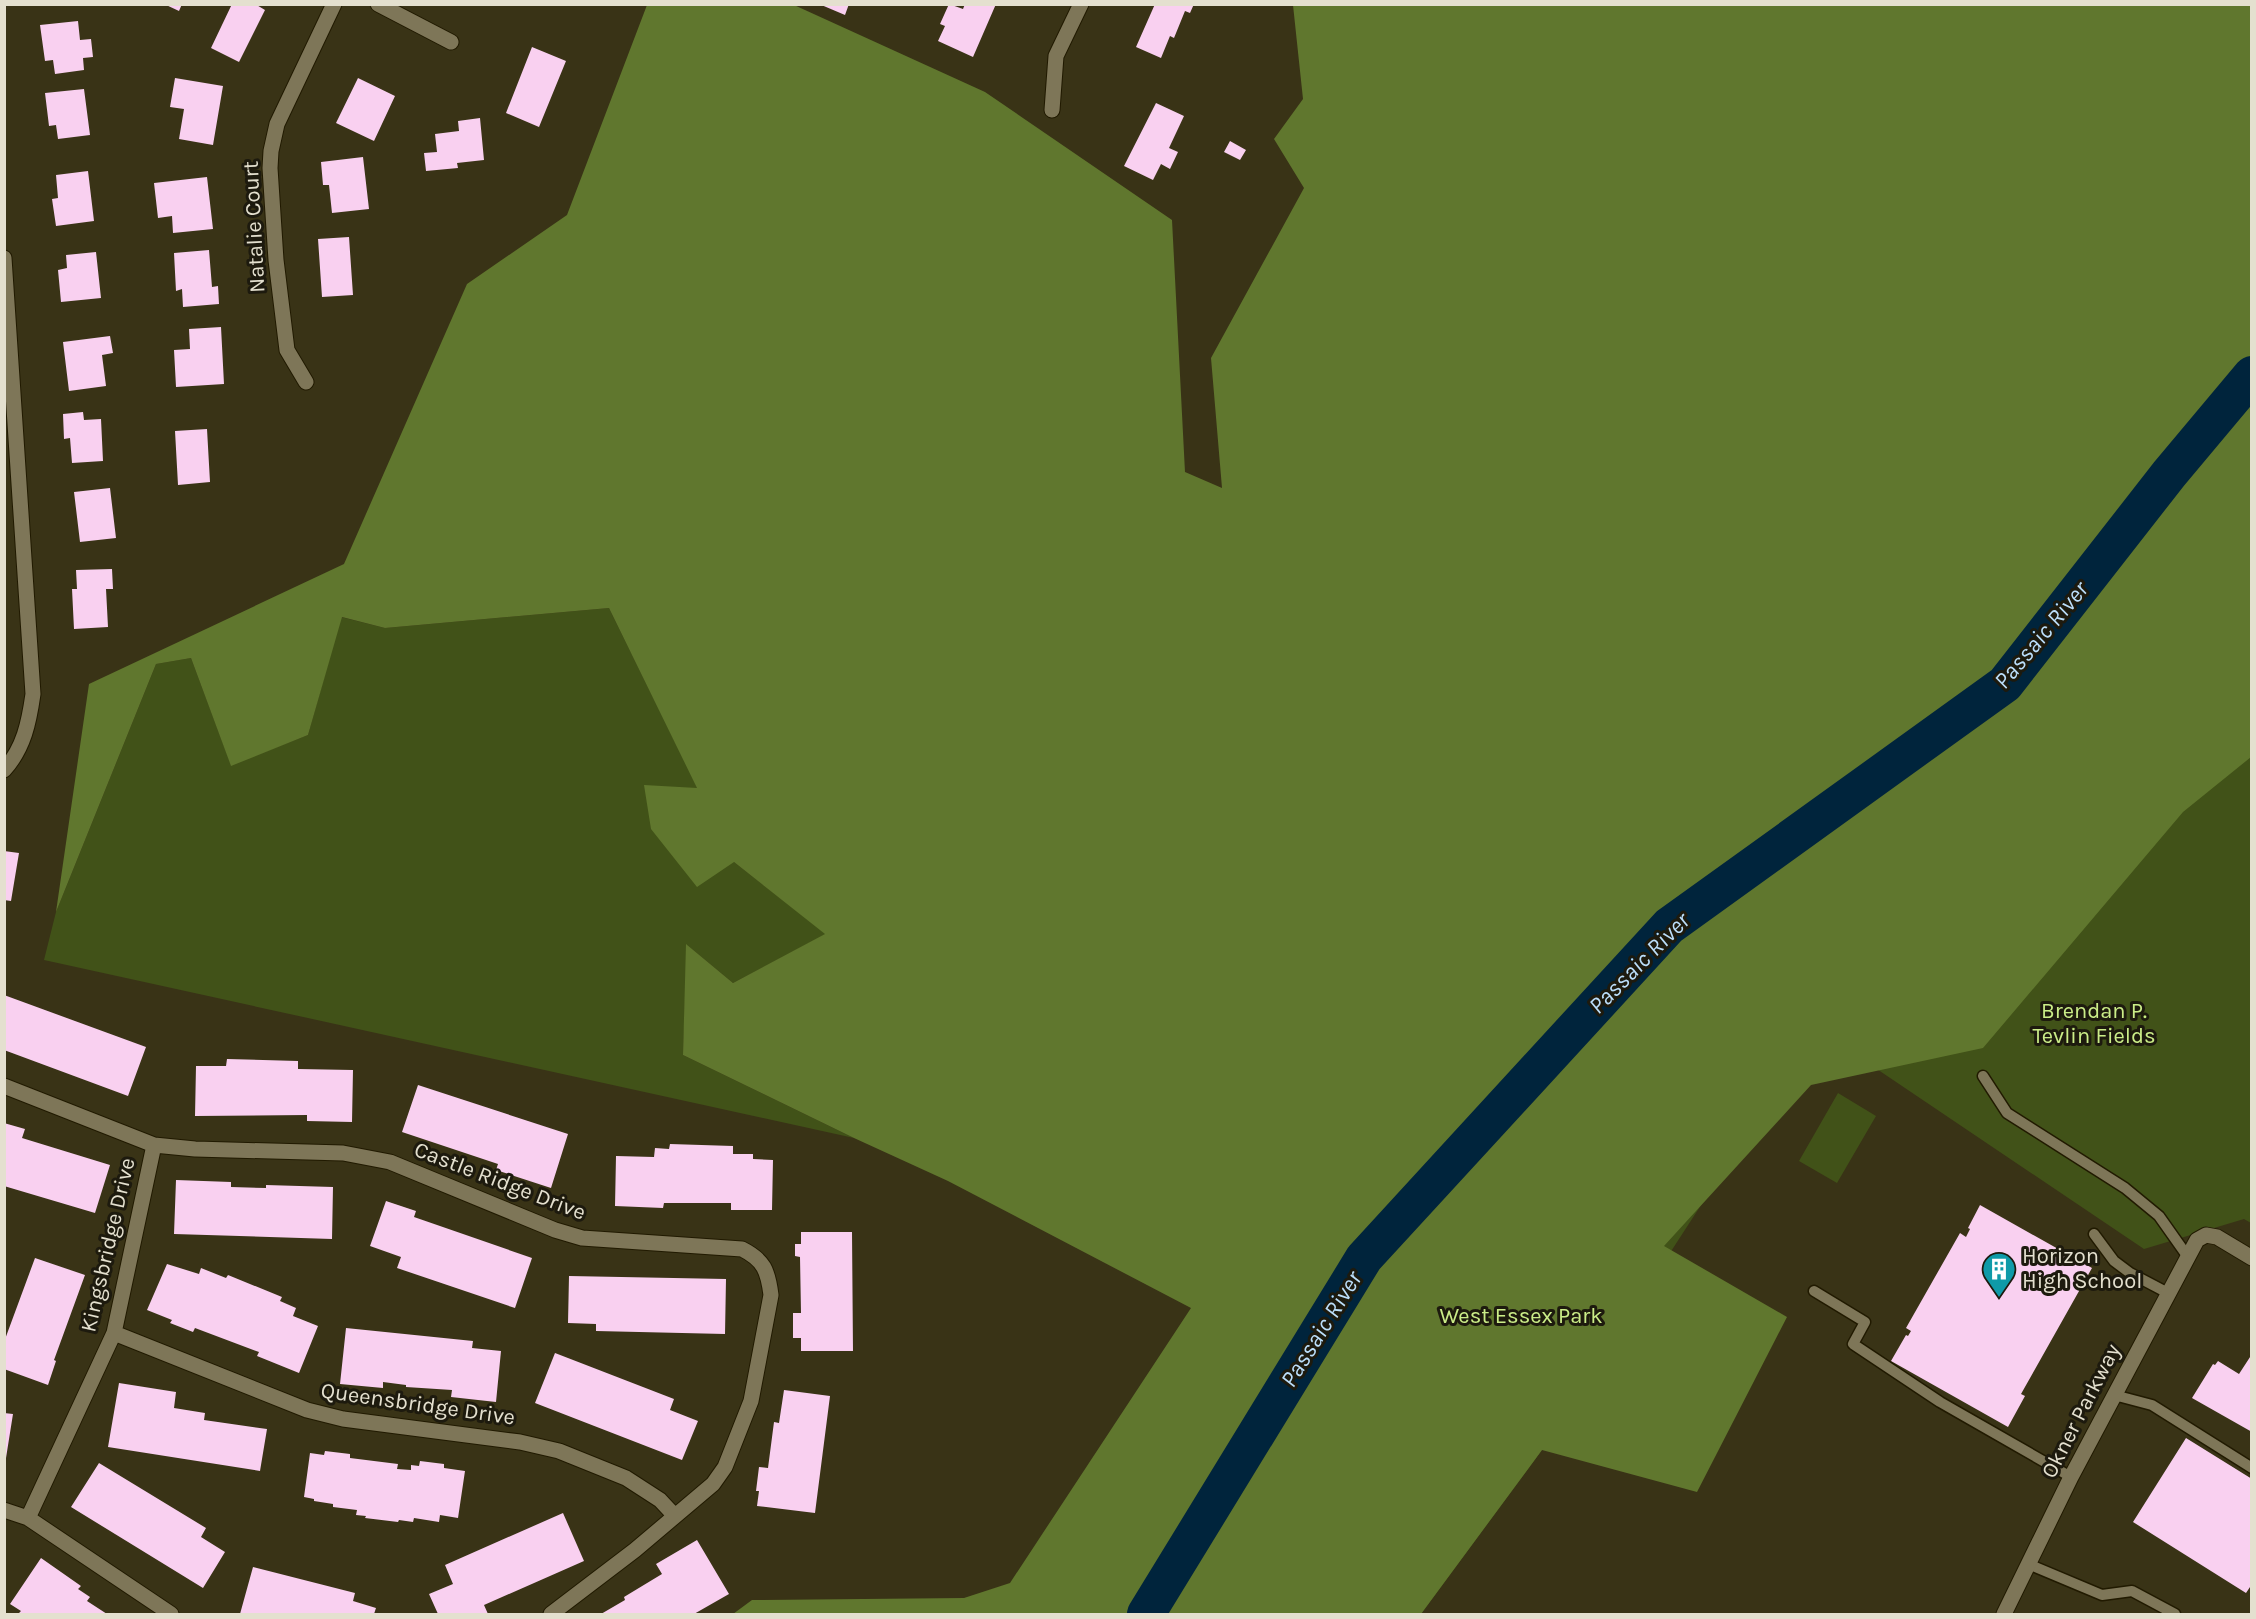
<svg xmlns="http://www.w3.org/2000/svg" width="2256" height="1619" font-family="Karla,sans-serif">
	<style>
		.green { fill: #415218 }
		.forest { fill: #60772e }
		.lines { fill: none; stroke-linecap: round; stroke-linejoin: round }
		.river { stroke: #00243c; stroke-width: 38 }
		.building { fill: #f9d0f0 }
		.lane-casing { stroke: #211a00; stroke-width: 13 }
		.street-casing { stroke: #211a00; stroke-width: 17 }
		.lane { stroke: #7e7658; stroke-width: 10 }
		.street { stroke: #7e7658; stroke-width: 15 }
		.labels { text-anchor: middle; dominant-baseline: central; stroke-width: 6; stroke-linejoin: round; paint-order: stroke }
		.street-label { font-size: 22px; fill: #e4e0cf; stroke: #1d1a0e }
		.park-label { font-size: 22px; fill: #cbed88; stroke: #1d1a0e }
		.poi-label { font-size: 22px; fill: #e4e0cf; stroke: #1d1a0e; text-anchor: start }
		.water-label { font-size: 24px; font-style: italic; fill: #bbdefa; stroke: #1d1a0e }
	</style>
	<rect width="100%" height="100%" fill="#393316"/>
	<path class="green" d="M2251,449V1223L2244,1219L2144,1249L1816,1028L1542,1450L1421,1614H1237Z
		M609,608L734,862L826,934L733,983L687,945L683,1055L854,1138L44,960L56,912L156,664L191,658L231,765L308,735L341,617L385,628Z
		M1838,1093L1876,1116L1837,1183L1799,1161Z"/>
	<path class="forest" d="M647,5H794L985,92L1172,220L1185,472L1222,488L1211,358L1304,188L1274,139L1303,99L1293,5H2251V757L2183,812L1983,1048L1811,1085L1664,1246L1787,1317L1697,1492L1542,1450L1421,1614H733L752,1600L964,1598L1010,1583L1191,1308L948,1181L854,1138L683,1055L686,944L733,983L825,934L734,862L697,887L651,829L644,785L697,788L609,608L385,628L342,617L308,735L231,766L191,658L156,664L56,912L89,684L344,564L467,284L567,215Z"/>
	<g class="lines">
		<path class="river" d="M1146,1614L1364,1258L1669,926L2005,684L2169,474L2252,375"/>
	</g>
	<path class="building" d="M164,4H182L179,11Z
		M232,4H255L265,10L239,62L211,48Z
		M819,4H849L845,15Z
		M949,4L963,9L965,4H996L973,57L938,41L945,26L940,24Z
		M1155,4H1194L1190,13L1185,11L1174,38L1170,36L1161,58L1136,47Z
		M78,21L80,40L91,39L93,57L83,58L84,70L55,74L53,60L45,61L40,25Z
		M532,47L566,61L539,127L506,113Z
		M175,78L223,86L213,145L179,139L184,109L170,107Z
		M358,78L395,96L374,141L336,123Z
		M84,89L90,135L58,139L56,125L49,126L45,93Z
		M1156,103L1184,116L1169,148L1178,152L1170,169L1161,164L1153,180L1124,166Z
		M480,118L484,160L457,163L458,168L426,171L424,153L437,152L435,134L459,131L458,121Z
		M1230,141L1246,150L1240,160L1224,152Z
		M363,157L369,209L332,213L329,185H323L321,162Z
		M88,171L94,221L56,226L52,199L58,198L56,175Z
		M207,177L213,229L173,233L172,216L158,218L154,183Z
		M349,237L353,295L322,297L318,239Z
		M209,250L212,287L218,286L219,304L183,307L182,289L176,291L174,253Z
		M96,252L101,298L61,302L58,270L67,268L66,255Z
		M221,327L224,384L176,387L174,350L190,349L189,329Z
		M110,336L113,353L102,355L106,386L69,391L63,342Z
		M83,412L84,420L101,419L103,461L72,463L70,438L64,439L63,414Z
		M207,429L210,482L178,485L175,431Z
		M110,488L116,538L80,542L74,492Z
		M112,569L113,589H106L108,627L74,629L72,589H77L76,570Z
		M4,851L19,853L11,901L4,900Z
		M4,995L146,1047L128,1096L4,1050Z
		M227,1059L298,1061V1069L353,1070L352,1122L307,1121V1115L195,1116L196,1066H226Z
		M418,1085L568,1134L551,1188L496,1170L498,1164L402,1132Z
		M4,1123L25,1129L22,1138L110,1165L95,1213L4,1186Z
		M670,1144L733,1146V1154H753V1159L773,1160L772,1210H731V1203H664L663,1208L615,1206L616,1156L654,1157L655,1148L669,1149Z
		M176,1180L231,1182V1187L266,1188V1185L333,1187L332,1239L174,1234Z
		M386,1201L416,1211L414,1217L532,1258L515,1308L397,1268L401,1257L370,1246Z
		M1980,1205L2092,1268L2021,1394L2025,1396L2008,1427L1891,1361L1906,1335L1908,1336L1911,1331L1906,1328L1960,1233L1966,1237L1970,1229L1968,1228Z
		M801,1232H852L853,1351H801V1338H793V1313H801L800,1257L795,1256V1244H801Z
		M35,1258L85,1275L54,1360L56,1361L48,1385L4,1369V1342Z
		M167,1264L199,1274L201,1268L226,1278L228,1275L282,1297L280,1301L296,1308L293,1316L318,1326L299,1373L257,1356L259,1352L195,1328L193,1332L170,1323L172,1320L147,1310Z
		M569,1276L726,1279L725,1334L596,1331V1324L568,1323Z
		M346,1328L473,1341L472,1348L501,1351L496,1402L451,1397L452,1390L406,1387V1385L383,1382V1388L340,1384Z
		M555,1353L674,1399L670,1410L698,1421L682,1460L535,1403Z
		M2252,1354V1432L2192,1398L2213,1364L2215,1365L2218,1361L2239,1374Z
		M119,1383L176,1392L174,1408L205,1413L204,1420L267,1429L260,1471L108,1447Z
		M784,1390L830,1396L815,1513L757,1506L759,1491H756L759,1467L768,1468L774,1422L779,1423Z
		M4,1413L13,1414L6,1458H4Z
		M2186,1438L2252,1479V1584L2246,1593L2133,1522Z
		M325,1451L350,1454V1458L398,1464L397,1469L411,1470V1465L419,1466L420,1461L444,1464V1468L465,1471L458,1518L440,1515L439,1522L414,1518L413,1522L399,1520L398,1522L365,1518L366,1516L356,1515L357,1510L333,1507V1504L314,1501V1499L304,1497L310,1453L324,1455Z
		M99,1463L206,1528L201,1537L225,1552L203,1588L71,1507Z
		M563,1513L584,1561L484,1605L488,1614H438L429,1594L453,1584L445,1565Z
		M697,1540L729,1594L694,1614H601L625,1600L624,1597L662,1574L656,1564Z
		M41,1558L81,1586L78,1589L90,1597L87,1601L107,1614H18L21,1611L10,1604Z
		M253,1567L355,1593L353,1601L376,1608L374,1614H240Z"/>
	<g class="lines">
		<defs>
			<path id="lane" d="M1983,1076L2007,1113L2125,1188L2159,1216L2188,1257
				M2094,1234L2114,1261L2130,1273L2168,1293
				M1814,1291L1865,1322L1853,1344L1940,1402L2071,1477
				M2114,1395L2152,1405L2252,1468
				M2028,1564L2102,1595L2132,1591L2175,1614"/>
			<path id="street" d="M378,4L451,42
				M1052,110L1056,56L1081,4
				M4,258L33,694C29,722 24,748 4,770
				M306,382L287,350L276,260L270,168L271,151L277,124L334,4
				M4,1086L154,1145L195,1149L343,1153L390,1162L555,1230L582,1238L742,1249C764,1260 768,1271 771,1295L751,1401L725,1467L713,1484L635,1550L551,1614
				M114,1333L307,1410L343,1419L520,1442L559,1451L626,1478L660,1500L674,1515
				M4,1510L28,1518L171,1614
				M28,1518L114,1333L154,1145
				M2004,1614L2071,1477L2197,1240L2206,1235L2217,1237L2252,1258"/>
		</defs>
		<use href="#lane" class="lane-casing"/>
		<use href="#street" class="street-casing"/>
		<use href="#lane" class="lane"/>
		<use href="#street" class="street"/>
	</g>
	<defs>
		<symbol id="building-pin" viewBox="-11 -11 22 30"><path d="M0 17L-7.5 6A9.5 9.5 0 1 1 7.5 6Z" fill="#0f9aa8" stroke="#1d1a0e"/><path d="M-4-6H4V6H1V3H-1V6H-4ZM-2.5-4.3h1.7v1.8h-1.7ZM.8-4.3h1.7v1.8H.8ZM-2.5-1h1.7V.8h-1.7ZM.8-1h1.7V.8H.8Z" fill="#fff"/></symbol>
	</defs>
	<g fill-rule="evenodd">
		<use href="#building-pin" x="1980" y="1250" width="38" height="52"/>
	</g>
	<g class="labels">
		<g class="street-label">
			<text transform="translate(254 227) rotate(-93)">Natalie Court</text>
			<text transform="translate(500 1181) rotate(21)">Castle Ridge Drive</text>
			<text transform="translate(108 1245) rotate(-77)">Kingsbridge Drive</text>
			<text transform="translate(418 1404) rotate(8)">Queensbridge Drive</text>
			<text transform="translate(2081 1411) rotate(-63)">Okner Parkway</text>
		</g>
		<g class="park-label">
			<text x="2094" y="1011">Brendan P.<tspan x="2094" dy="25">Tevlin Fields</tspan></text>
			<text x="1521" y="1316">West Essex Park</text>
		</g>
		<g class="poi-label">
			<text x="2022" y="1256">Horizon<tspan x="2022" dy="25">High School</tspan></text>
		</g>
		<g class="water-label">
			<text transform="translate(2041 635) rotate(-50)">Passaic River</text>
			<text transform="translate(1639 963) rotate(-45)">Passaic River</text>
			<text transform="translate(1321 1329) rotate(-58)">Passaic River</text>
		</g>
	</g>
	<rect width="2256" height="1619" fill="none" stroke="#e4e0cf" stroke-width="12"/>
</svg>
